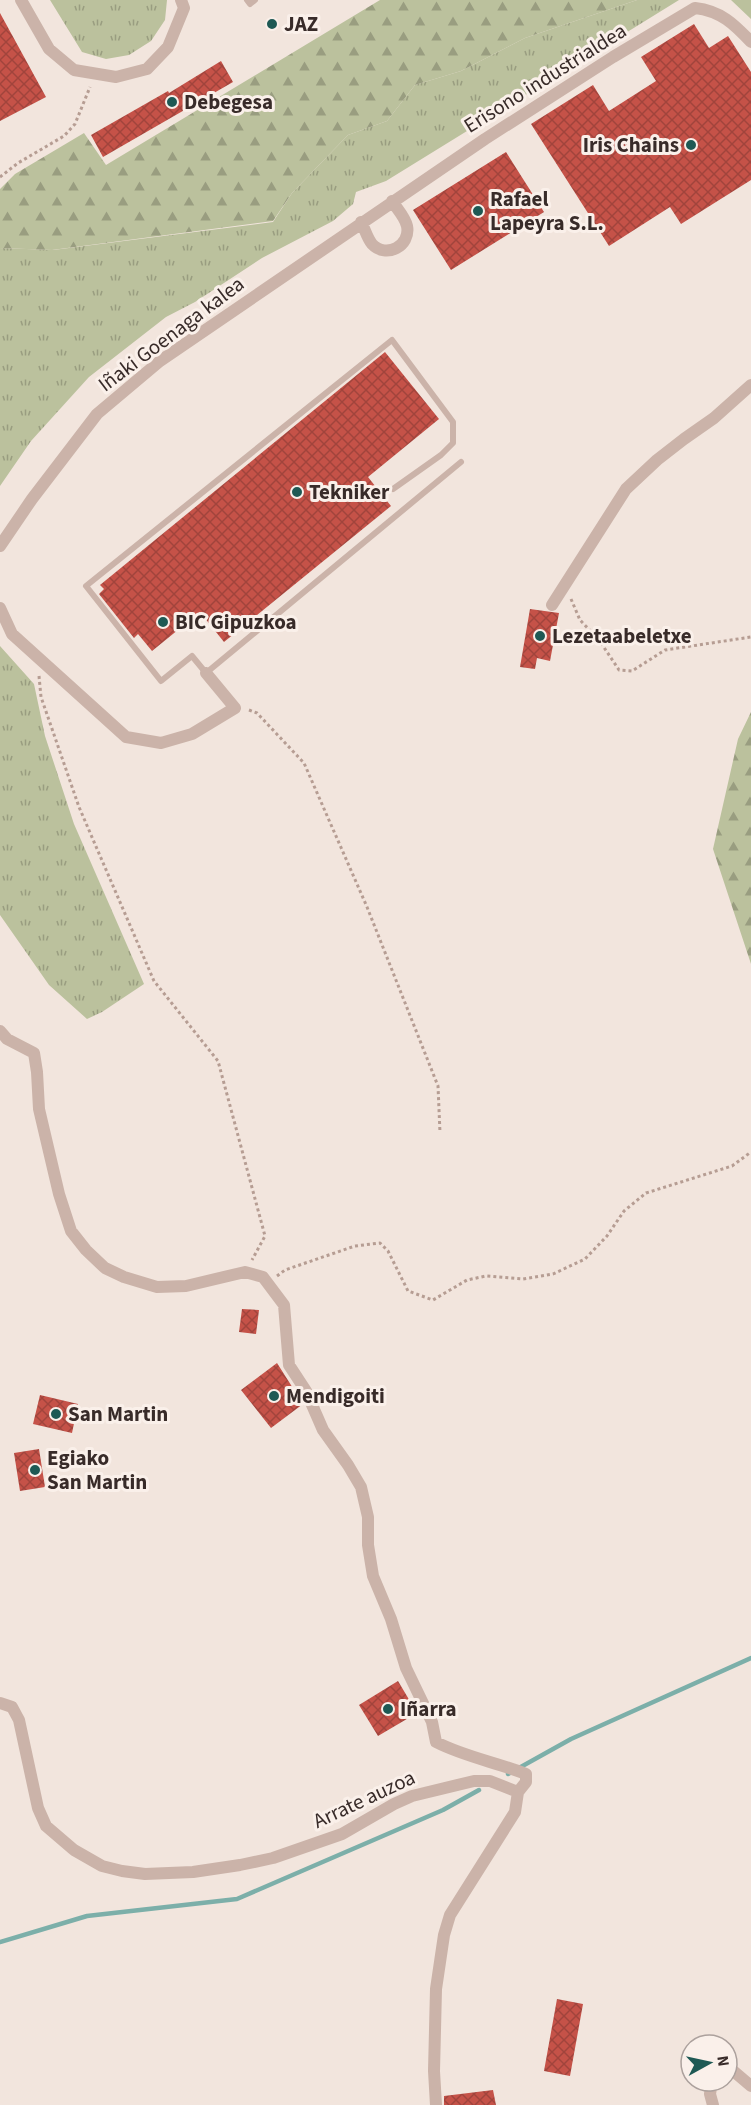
<svg xmlns="http://www.w3.org/2000/svg" width="751" height="2105" font-family="'Source Sans 3',sans-serif">
	<style>
		.grass { fill: url(#grass-tufts) }
		.forest { fill: url(#forest-firs) }
		.lines { fill: none; stroke-linecap: round; stroke-linejoin: round }
		.stream { stroke: #7cafa9; stroke-width: 4.5 }
		.building { fill: url(#building-cross-hatch) }
		.path { stroke: #b69d93; stroke-width: 3; stroke-dasharray: 3 3; stroke-linecap: butt }
		.lane { stroke: #cbb3a9; stroke-width: 6 }
		.street { stroke: #cbb3a9; stroke-width: 12 }
		.poi-dot { fill: #1e5954; stroke: #faf0ea; stroke-width: 2 }
		.labels { text-anchor: middle; dominant-baseline: central; stroke-width: 6; stroke-linejoin: round; paint-order: stroke }
		.poi-label { font-size: 21px; font-weight: bold; fill: #382b29; stroke: #faf0ea; text-anchor: start }
		.street-label { font-size: 21px; fill: #382b29; stroke: #faf0ea }
	</style>
	<defs>
		<pattern id="grass-tufts" width="24" height="20" patternUnits="userSpaceOnUse" patternTransform="scale(1.5)"><rect width="24" height="20" fill="#bbc19d"/><path d="M3 7l-1-3M5 7V3M7 7l1-3M15 17l-1-3M17 17v-4M19 17l1-3" fill="none" stroke="#999d80"/></pattern>
		<pattern id="forest-firs" width="22" height="20" patternUnits="userSpaceOnUse" patternTransform="scale(1.5)"><rect width="22" height="20" fill="#bbc19d"/><path d="M5 1l3.5 6h-7zM16 11l3.5 6h-7z" fill="#999d80"/></pattern>
		<pattern id="building-cross-hatch" width="8" height="8" patternUnits="userSpaceOnUse" patternTransform="scale(1.5)"><rect width="8" height="8" fill="#c55248"/><path d="M0 0l8 8M0 8l8-8" fill="none" stroke="#a1443c"/></pattern>
	</defs>
	<rect width="100%" height="100%" fill="#f2e5dd"/>
	<path class="grass" d="M50,0H167L165,20L151,41L129,55L106,59L82,52Z
		M637,0H679L386,181L356,192L353,204L333,221L262,258L195,302L166,317L89,377L31,441L0,486V248L53,250L273,222L292,193L348,135L387,121L415,85L461,71L525,38Z
		M731,0H751V19Z
		M0,646L34,684L45,736L74,824L144,984L102,1012L87,1019L49,985L0,915Z"/>
	<path class="forest" d="M380,0H637L525,38L461,71L415,85L387,121L348,135L292,193L273,221L52,250L0,248V189L15,174L84,133L106,165Z
		M751,712V964L713,849L738,739Z"/>
	<g class="lines">
		<path class="stream" d="M508,1774L571,1739L751,1658
			M0,1942L87,1916L237,1899L443,1810L479,1790"/>
	</g>
	<path class="building" d="M0,13L46,97L0,121Z
		M694,24L709,48L728,36L751,72V180L681,224L670,207L609,246L531,124L593,85L609,111L656,81L641,57Z
		M221,61L233,82L103,157L91,135L168,91L169,93Z
		M506,152L544,212L451,270L413,210Z
		M385,352L439,419L368,477L391,506L224,642L200,612L152,651L138,634L134,638L99,594L104,589L100,585Z
		M530,609L559,613L550,661L537,658L535,669L520,667Z
		M242,1309L259,1310L256,1334L239,1332Z
		M277,1363L303,1404L271,1428L241,1390Z
		M40,1395L78,1404L72,1433L33,1424Z
		M39,1449L45,1487L20,1491L14,1453Z
		M398,1681L417,1713L378,1736L359,1705Z
		M557,1999L583,2004L570,2076L544,2071Z
		M493,2090L496,2105H444V2096Z"/>
	<g class="lines">
		<path class="path" d="M0,177L18,163L64,136L75,124L90,87
			M571,599L580,620L599,640L619,670L632,671L665,650L751,637
			M39,676L41,697L79,807L154,981L218,1061L265,1236L252,1260
			M249,710L257,713L304,763L367,907L438,1086L440,1133
			M277,1276L285,1270L355,1246L380,1243L388,1251L408,1291L433,1300L467,1280L486,1276L523,1279L553,1274L585,1259L607,1236L624,1211L646,1193L732,1166L751,1152"/>
		<path class="lane" d="M247,0L250,4L255,0
			M393,489L441,455L453,443V422L392,340L86,586L161,681L192,656L206,673L461,462"/>
		<path class="street" d="M21,0L49,49L74,70L116,77L147,69L168,47L184,8L181,0
			M361,222C365,229 367,238 372,244C386,259 411,246 407,226C405,217 397,209 392,201
			M0,546L32,499L97,414L160,361L485,139L613,57L695,8C721,11 734,24 751,42
			M552,605L626,489L657,460L684,439L714,418L751,385
			M0,608L12,634L126,737L161,743L192,734L235,708L206,673
			M0,1031L7,1039L34,1053L37,1072L39,1109L59,1194L71,1231L86,1250L105,1268L124,1277L157,1287L186,1286L245,1272L263,1277L284,1305L289,1365L306,1391L323,1430L348,1465L361,1487L368,1517V1545L373,1576L391,1619L406,1668L432,1722L436,1742C465,1757 496,1762 526,1774V1782L518,1792
			M0,1703L12,1707L19,1720L38,1808L46,1826L74,1850L102,1866L122,1871L145,1874L193,1872L240,1865L273,1858L342,1834L394,1804L412,1796L474,1781H490L518,1792
			M727,2070L731,2069L751,2086
			M712,2081L710,2094L713,2105
			M436,2105L434,2071L436,1989L444,1935L450,1915L515,1812L518,1792"/>
	</g>
	<g class="poi-dot">
		<circle cx="272" cy="24" r="6"/>
		<circle cx="172" cy="102" r="6"/>
		<circle cx="691" cy="145" r="6"/>
		<circle cx="478" cy="211" r="6"/>
		<circle cx="297" cy="492" r="6"/>
		<circle cx="163" cy="622" r="6"/>
		<circle cx="540" cy="636" r="6"/>
		<circle cx="274" cy="1396" r="6"/>
		<circle cx="56" cy="1414" r="6"/>
		<circle cx="35" cy="1470" r="6"/>
		<circle cx="388" cy="1709" r="6"/>
	</g>
	<g class="labels">
		<g class="poi-label">
			<text x="284" y="24">JAZ</text>
			<text x="184" y="102">Debegesa</text>
			<text x="679" y="145" text-anchor="end">Iris Chains</text>
			<text x="490" y="199">Rafael<tspan x="490" dy="24">Lapeyra S.L.</tspan></text>
			<text x="309" y="492">Tekniker</text>
			<text x="175" y="622">BIC Gipuzkoa</text>
			<text x="552" y="636">Lezetaabeletxe</text>
			<text x="286" y="1396">Mendigoiti</text>
			<text x="68" y="1414">San Martin</text>
			<text x="47" y="1458">Egiako<tspan x="47" dy="24">San Martin</tspan></text>
			<text x="400" y="1709">Iñarra</text>
		</g>
		<g class="street-label">
			<text transform="translate(545 78) rotate(-32)">Erisono industrialdea</text>
			<text transform="translate(171 334) rotate(-37)">Iñaki Goenaga kalea</text>
			<text transform="translate(364 1799) rotate(-25)">Arrate auzoa</text>
		</g>
	</g>
	<g transform="translate(709 2063) rotate(82)"><circle r="28" fill="#faf0ea" stroke="#aca19d" stroke-width="1.5"/>
	<path d="M0-4.5L10 22L0 15L-10 22Z" fill="#1e5954"/>
	<text y="-9" font-size="16" font-weight="bold" text-anchor="middle" fill="#382b29">N</text>
	</g>
</svg>
